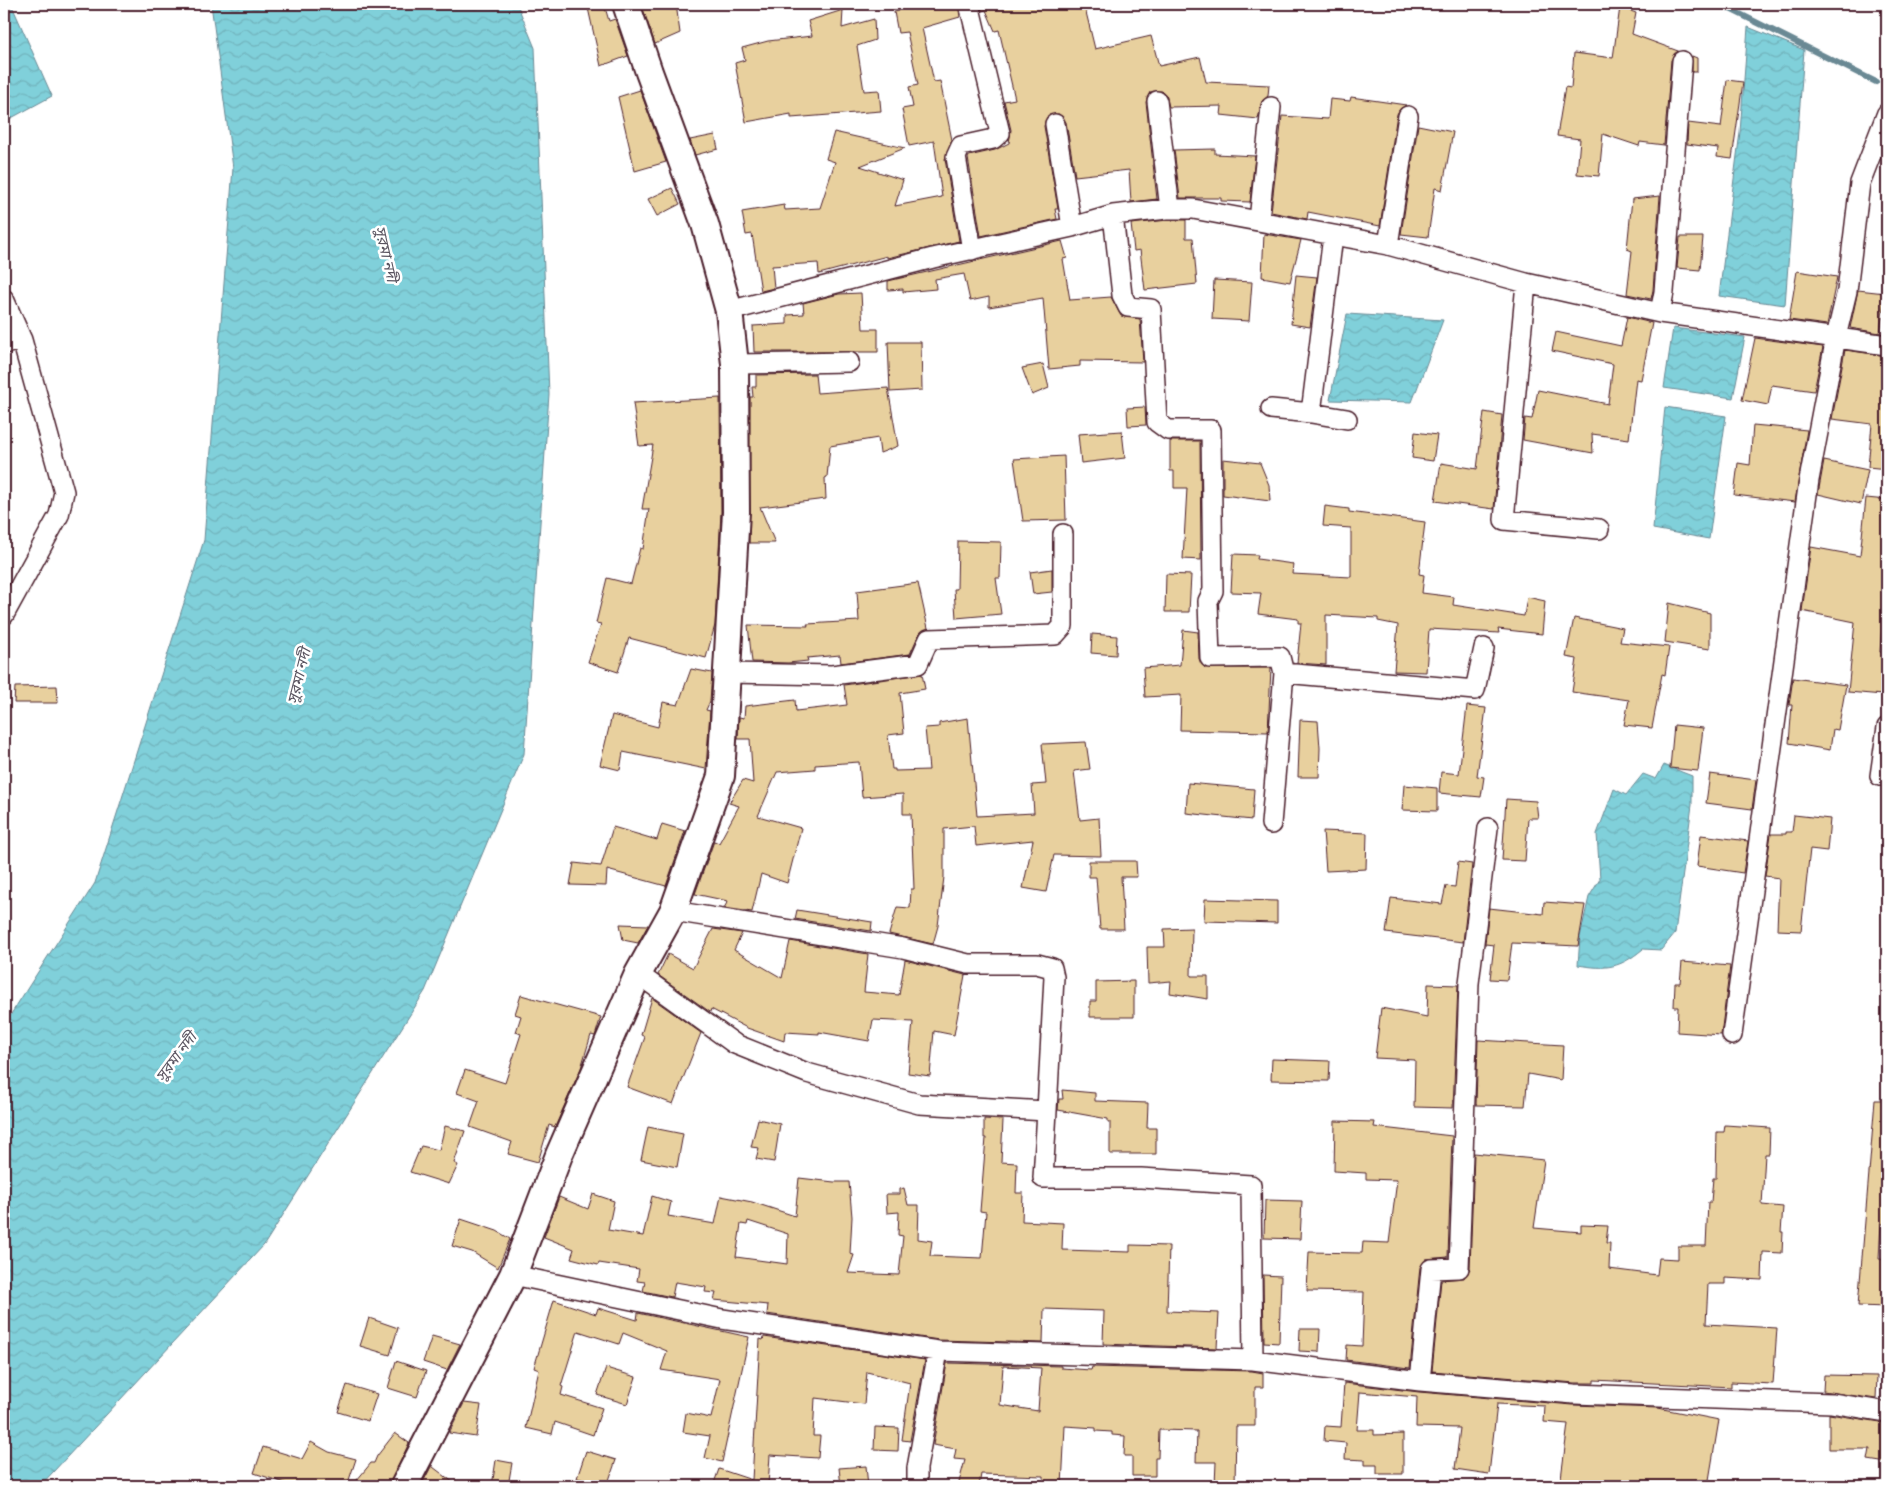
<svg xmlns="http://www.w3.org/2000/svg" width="1891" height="1490" font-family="Sriracha,'Noto Sans Bengali',sans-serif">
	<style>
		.water { fill: url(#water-waves); stroke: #6a8994 }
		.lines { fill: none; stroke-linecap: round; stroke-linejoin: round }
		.stream { stroke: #6a8994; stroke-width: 6 }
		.building { fill: #e8d09e; stroke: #4a1f2b; fill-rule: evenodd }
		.street-casing { stroke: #4a1f2b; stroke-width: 22 }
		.secondary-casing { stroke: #4a1f2b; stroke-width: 30 }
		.street { stroke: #fff; stroke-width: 19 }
		.secondary { stroke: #fff; stroke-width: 26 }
		.labels { text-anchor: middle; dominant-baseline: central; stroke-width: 5; stroke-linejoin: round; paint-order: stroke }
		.water-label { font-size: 15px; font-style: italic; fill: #5a5460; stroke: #fff }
	</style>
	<defs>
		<pattern id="water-waves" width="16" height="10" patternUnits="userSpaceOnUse" patternTransform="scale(1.25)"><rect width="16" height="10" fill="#80d0da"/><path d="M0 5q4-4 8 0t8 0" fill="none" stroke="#70b2bb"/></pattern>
	</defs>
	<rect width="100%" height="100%" fill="#fff"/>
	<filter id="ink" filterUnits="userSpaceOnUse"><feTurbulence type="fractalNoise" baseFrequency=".02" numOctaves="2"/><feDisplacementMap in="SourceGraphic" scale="10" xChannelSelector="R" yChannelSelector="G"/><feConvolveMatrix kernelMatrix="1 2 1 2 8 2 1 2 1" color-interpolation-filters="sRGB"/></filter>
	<g filter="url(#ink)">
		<path class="water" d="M211,4H517L535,48L549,394L524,754L425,991L264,1245L40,1486H4V1025L95,883L204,540L233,168Z
			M13,8L52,96L4,122V13Z
			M1748,27L1804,50L1785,305L1719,296L1740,132Z
			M1347,314L1443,320L1412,402L1330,400Z
			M1673,328L1745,337L1733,398L1664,388Z
			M1665,407L1726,416L1709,539L1653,529Z
			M1664,765L1692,776V805L1675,933L1661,950L1643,949C1620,968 1607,970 1578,965L1580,937L1589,897L1600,879L1597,834L1614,789L1626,795L1643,774L1656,779Z"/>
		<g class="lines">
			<path class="stream" d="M1720,4L1876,82"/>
		</g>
		<path class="building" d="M604,4L609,21L615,19L628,56L601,66L588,8Z
			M664,4H676L680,33L655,44L643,9Z
			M897,4H958L960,17L922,28L934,82L940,81L952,140L945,159L959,241L887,258V256L819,274L818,263L772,266L774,288L761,291L752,234L746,235L742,212L784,205L785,210L820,208L835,162L826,159L834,132L905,148L860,166L903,180L895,206L942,197L934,141L909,146L902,109L913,107L909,87L918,85L907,32L898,33L894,12L899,11Z
			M981,4H1084L1095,49L1151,36L1159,66L1200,57L1206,82L1269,85L1268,96L1262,101L1258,119L1221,115L1222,106L1169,107L1166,95L1162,91L1150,92L1146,102L1157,199L1131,202L1129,170L1075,176L1066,122L1059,114L1048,115L1044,126L1058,209H1055L1057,219L981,236L968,158L969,156L995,150L1009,143L1011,130L1004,101L1015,99L999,30L995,31L986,10L982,11Z
			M1620,7L1636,13L1632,34L1678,51L1671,60L1664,145L1640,142L1639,146L1603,134L1599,176L1577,174L1580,139L1557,136L1565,87L1571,88L1574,53L1613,58Z
			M843,10L842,28L874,19L875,40L857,46L864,91L879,90L881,111L791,118V114L746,122L735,63L745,60L742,48L768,41L812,36L808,21Z
			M1692,56L1697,58V72H1692Z
			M1727,80L1743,82L1732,159L1717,157L1718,148L1687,144L1688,123L1721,127Z
			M640,90L666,162L635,171L618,97Z
			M1351,97L1406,105L1400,109L1397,114L1380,226L1308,212L1307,219L1271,212L1282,116L1328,119L1330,99L1350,101Z
			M1418,125L1453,132L1442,190L1435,188L1428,237L1401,234Z
			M715,135L718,149L695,155L690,140Z
			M1215,149V154L1255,156L1250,202L1221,201V198H1180L1174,150Z
			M672,188L680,204L657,216L648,199Z
			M1660,196L1653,290L1651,299L1627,294L1632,251L1627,249L1632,199Z
			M1168,220H1186V238H1193L1197,284L1145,290L1140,250L1134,251L1131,224Z
			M1264,234L1301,240L1290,282L1262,277Z
			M1680,237H1703L1700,270L1677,268Z
			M1062,241L1067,258L1063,259L1070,300L1111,297L1121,316L1140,319L1143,362L1080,361V366L1049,369L1043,298L989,307V297L970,301L964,274L935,279L936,289L903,292V289L888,290V281Z
			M1797,271L1837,277L1827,325L1789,320Z
			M1296,275L1317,277L1310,327L1291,324Z
			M1214,280L1252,282L1249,321L1212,319Z
			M1858,290L1885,293L1880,333L1850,328Z
			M861,293L863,329H878V352H754L753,326L787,324V315L804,314L803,303L839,294Z
			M1627,317L1652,323L1641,380L1636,379L1629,439L1592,434L1593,453L1523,440L1525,418L1532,419L1538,390L1608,404L1613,364L1552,351L1556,332L1621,346Z
			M1755,338L1823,347L1814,391L1772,385L1768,405L1742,400Z
			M888,342H921L922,390L890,392Z
			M1845,350L1887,356V469L1868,467L1872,424L1832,419Z
			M1043,364L1049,388L1032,395L1022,368Z
			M815,374L817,393L888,388L898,446L880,453L878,438L830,446L827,477L825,478L826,499L760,507L775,543H749L750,397H753L752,387H756V375Z
			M720,398L721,512L715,625L706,658L629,638L618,672L588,662L601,624L596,623L607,578L631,584L640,548L643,549L649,509H642L653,445L639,446L633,403Z
			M1145,407L1146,425L1128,426L1127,408Z
			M1484,412L1502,415L1494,509L1435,501L1441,463L1477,469Z
			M1753,425L1807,430L1795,502L1734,495L1738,463L1750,465Z
			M1122,431L1125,458L1081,463L1078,434Z
			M1415,432L1437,435L1433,461L1412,458Z
			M1170,441H1200L1201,560L1183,559L1187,488H1174V471H1170Z
			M1064,456L1066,520L1023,521L1014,459Z
			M1223,459L1260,463L1269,485L1270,501L1223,495Z
			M1824,461L1868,470L1861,504L1818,494Z
			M1866,498L1887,500V611H1883L1880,652L1887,653V675H1885L1883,695L1848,692L1855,622L1802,611L1811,547L1860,556Z
			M1325,506L1349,509V512L1425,522L1419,574L1424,575L1422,593L1454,597L1453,605L1524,616L1527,597L1545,601L1542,634L1498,629L1499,633L1429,629L1426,672L1394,671L1398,625L1378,621V618L1326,615V665L1297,663L1301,623H1298V619L1258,614L1261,593L1231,592L1233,554L1258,555L1257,559L1293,564L1292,574L1351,577V528L1323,526Z
			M958,541L1001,542L1000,578H996L1001,614L956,618L954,589H957Z
			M1052,569V592L1033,594L1030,572Z
			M1166,574L1191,575L1189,612H1165Z
			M918,583L928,628L919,634L910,654L841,663L840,655L807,658L808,661L788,663L752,662L748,625L808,626L807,624L859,621L857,591Z
			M1669,603L1710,613V649L1665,642Z
			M1574,618L1623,628L1620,642L1669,647L1665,675L1662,674L1652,728L1624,725L1629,700L1572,692L1577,659L1566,657Z
			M1183,630L1198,632L1199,659L1205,668H1271L1268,732L1180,730L1181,695L1145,697L1143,668L1180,665Z
			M1092,634L1117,636L1116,655L1091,653Z
			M691,669L712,673L710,701L706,710L710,711L706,769L623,752L620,770L600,765L612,715L658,727L663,702L678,705Z
			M922,674L925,689L900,693L904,733L888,735L892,769H895V771L929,770L925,728L939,727V723L968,718L977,816L1034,813L1032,785L1046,784L1042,744L1086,742L1090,769L1074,771L1080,820L1099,818L1101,856L1054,855L1046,892L1023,888L1033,840L976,846L974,826L944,829V877L938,926L933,944L889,934L897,907L910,908L911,889H914L911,814H903V794L862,797L859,762L815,765V769L777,772L758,816L801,828L787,883L761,874L752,912L724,908L728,901L695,894L714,841L719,843L739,806L729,803L743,780L753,783L750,739H738L739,717L744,718L745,706L795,700L796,711L847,705L844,685Z
			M1793,678L1846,685L1838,730L1833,729L1830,750L1789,743L1792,705H1789Z
			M57,686L58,703H14L15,687Z
			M1467,706L1486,708L1477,776L1484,777L1481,797L1439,793L1441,772L1459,774Z
			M1300,720L1318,721L1320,748L1319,777H1298Z
			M1674,725L1703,728L1698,771L1670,768Z
			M1710,774L1756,780L1752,809L1706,803Z
			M1188,783L1254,789L1252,820L1186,813Z
			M1404,785L1437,788V811L1402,810Z
			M1506,799L1536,801L1538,818H1528L1525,861L1502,860Z
			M1794,815L1830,819L1827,851L1810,849L1801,931L1777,930L1779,878L1765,876L1771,834H1786V832H1792Z
			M662,824L685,831L666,886L607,870L606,886L570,885L574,863L601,866L613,827L657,840Z
			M1323,831L1367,833L1366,869L1326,871Z
			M1701,835L1748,841L1743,873L1697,866Z
			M1089,861H1136L1137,877H1121L1124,929H1100L1096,877H1089Z
			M1458,862L1472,864L1463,942L1386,933L1391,898L1442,904L1446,886L1455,887Z
			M1205,899L1277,901V923L1204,921Z
			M1544,902L1585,905L1578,946L1512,943L1507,980L1490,979L1494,945L1485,944L1489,908L1543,914Z
			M797,910L872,922L871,931L795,919Z
			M620,924L648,925L638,943L623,940Z
			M1192,928L1191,976H1208V999L1170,993L1171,981L1148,983L1147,947H1165L1164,929Z
			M713,929L742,933L734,950L782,978L790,941L868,954L864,992L899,995L905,960L965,975L954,1035L934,1031L930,1076L908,1073L913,1022L873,1020L869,1041L819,1032V1034L785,1032L784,1041L747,1028L711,1009L710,1012L658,975L668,954L693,968Z
			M1682,962L1730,966L1721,1035L1677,1032L1678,1007H1674L1675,983H1680Z
			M1134,981V1017H1090V1001H1096V982Z
			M1428,984L1458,985L1453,1108L1414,1107L1415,1060L1375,1058L1381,1008L1427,1017Z
			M521,995L601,1017L595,1036L591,1035L581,1068L555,1127L549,1125L538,1162L508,1154L512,1142L470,1127L479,1101L457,1093L465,1070L505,1083L521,1034L516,1032L521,1016L515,1014Z
			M652,998L701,1033L673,1104L627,1087L645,1037L641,1035Z
			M1478,1040L1563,1045L1561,1080L1528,1074L1525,1106L1476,1105Z
			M1272,1059L1330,1061L1329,1081L1271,1080Z
			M1062,1090L1095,1093V1101L1148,1103L1147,1128H1156V1154H1110V1122H1108V1119L1058,1110L1059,1099H1063Z
			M1875,1100H1887V1224H1881L1879,1259H1887V1307L1858,1306Z
			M758,1119L780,1124L774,1162L756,1159L759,1148L751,1147Z
			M984,1119L1003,1120L1001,1162L1017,1163L1016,1193H1023L1022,1221L1063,1223L1062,1250L1130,1252V1245L1169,1246L1167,1311L1219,1313L1217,1348L1103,1344L1104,1311L1044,1309L1043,1343L939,1340L767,1314L768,1305L714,1300L716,1293L705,1292L706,1287L675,1282L672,1297L643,1291L645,1282L637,1281L639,1269L599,1263L598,1265L571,1258L574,1249L544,1237L559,1197L588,1209L593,1194L614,1201L608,1230L643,1236L652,1196L671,1202L668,1216L715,1224L721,1196L752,1202L795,1216L799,1178L834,1182H849L852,1217L850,1254L854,1255L848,1273L899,1275L903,1236L898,1235L899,1212L887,1213L886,1194H900V1189L904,1188L908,1205H919L918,1239L932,1241L930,1256L982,1258L986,1212L980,1211L986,1138H984ZM748,1221L788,1234L787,1264L736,1257L741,1224L747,1225Z
			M1335,1121L1375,1122L1374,1127L1452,1136L1448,1257L1426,1259L1420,1267L1410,1368L1346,1360L1347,1345L1362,1346L1364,1292L1307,1291L1309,1252L1362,1253L1363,1242L1389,1243L1397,1180L1366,1179V1173L1334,1171Z
			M1725,1125L1770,1128L1769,1154H1765L1762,1205L1783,1207L1781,1232H1783L1782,1253L1763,1252L1762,1280L1725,1278V1284H1708L1706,1324L1777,1328L1773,1384L1731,1382V1387L1594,1380V1383H1575L1432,1371L1441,1280L1464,1278L1470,1269L1474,1153L1544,1160L1534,1228L1581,1232V1225L1608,1226L1606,1243H1610L1609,1269L1657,1275L1659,1258L1678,1259V1246H1706L1708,1202H1711L1713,1178H1716L1717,1132H1724Z
			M445,1126L465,1131L454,1163L458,1165L449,1184L410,1172L421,1146L439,1150Z
			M648,1127L683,1134L677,1167L641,1160Z
			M1265,1200L1302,1201L1300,1239L1264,1238Z
			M461,1219L497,1231L510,1239L498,1268L472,1252L452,1246Z
			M1263,1275L1281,1276L1279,1343L1264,1342Z
			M554,1300L596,1314L598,1308L637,1320L638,1313L749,1337L722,1462L705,1458L710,1436L683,1432L686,1413L711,1418L720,1379L661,1370L667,1351L623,1333L619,1344L578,1331L561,1386L563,1387L561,1395L602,1408L593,1435L555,1422L552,1434L526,1428L539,1370L534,1368Z
			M369,1318L398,1328L390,1355L360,1346Z
			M1300,1329H1320L1319,1352L1299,1351Z
			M432,1336L460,1344L447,1370L423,1362Z
			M764,1337L925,1360L910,1441L902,1440L910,1383L867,1372L864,1404L815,1398L813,1436H820L818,1458L770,1455L768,1486H713L719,1469L752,1480L760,1339L763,1340Z
			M396,1361L426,1371L417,1397L388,1388Z
			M947,1363L1061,1366V1368L1091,1370L1092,1367L1252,1371L1263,1373V1387H1255V1426H1236L1235,1485H1215L1216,1462H1196L1197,1431L1159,1430L1158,1458H1155V1476H1132V1456H1124L1125,1436L1112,1435V1432L1096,1431V1428L1065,1426L1062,1486H1044V1476L981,1474L979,1486H958L965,1460L954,1459L956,1449L933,1445ZM1003,1366L1041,1368L1038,1411L1000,1405Z
			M606,1368L636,1377L627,1404L597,1395Z
			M1824,1375L1877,1376L1876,1399L1823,1391Z
			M1344,1383L1419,1392L1573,1405L1658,1408L1719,1420L1708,1486H1560L1568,1424L1544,1422L1545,1406L1497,1404L1489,1474L1455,1469L1460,1428L1416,1427L1417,1397L1360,1392L1357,1430H1374V1435L1403,1434V1474H1377V1465H1365V1460L1345,1459L1346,1443L1324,1441L1325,1426L1341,1427Z
			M347,1385L377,1394L368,1421L338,1412Z
			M464,1403L481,1405L476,1437L449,1433Z
			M1829,1414L1887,1423V1463L1868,1460L1870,1449H1829Z
			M875,1427L899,1428L898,1451L874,1450Z
			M395,1433L409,1443L389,1486H352L371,1463H374L377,1456Z
			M311,1442L329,1452L356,1459L347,1486H294L254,1473L263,1447L302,1459Z
			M586,1451L616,1460L607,1486L577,1478Z
			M496,1460L512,1463L508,1486H492Z
			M432,1465L433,1467L458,1486H421Z
			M866,1466L868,1486H841L839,1468Z"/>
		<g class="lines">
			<defs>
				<path id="street" d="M969,4L1000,133L993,139L961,146L956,157L972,250
					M1157,101L1170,209
					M1055,124L1072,227
					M1113,215L1122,295L1128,307L1151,309L1157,422L1168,430H1211L1213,591L1208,601L1210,658L1280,657L1284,673L1475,690L1484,648
					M1259,220L1271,107
					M1333,236L1311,413L1347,419
					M1388,245L1408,116
					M1526,283L1504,520L1599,529
					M4,299L22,340L64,492L59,515L4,615
					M729,311L933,258L1072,227L1113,215L1167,209H1193L1388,245L1526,283L1660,313L1887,345
					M1660,313L1664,292L1682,61
					M4,344L22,340
					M735,364L849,362
					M1271,409L1311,413
					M726,673L832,675L918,664L929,639L1055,635L1063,626V534
					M1880,776L1887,727
					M1271,824L1284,673
					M673,911L903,948L968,964H1037L1052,968L1054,977L1047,1111
					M638,974L735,1044L807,1073L919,1104L1047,1111L1043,1178H1141L1251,1185L1253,1360
					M1732,1035L1809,480L1836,337L1847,291L1860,183L1887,113
					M513,1275L722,1319L938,1351L1253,1360L1420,1381L1574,1394L1832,1403L1887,1412
					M1420,1381L1431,1269L1459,1268L1469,983L1488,828
					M917,1486V1468L938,1351"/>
				<path id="secondary" d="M404,1486L513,1275L559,1155L638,974L673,911L721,776L736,512L735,364L729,311L705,224L649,72L626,4"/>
			</defs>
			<use href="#street" class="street-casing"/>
			<use href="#secondary" class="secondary-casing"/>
			<use href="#street" class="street"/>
			<use href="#secondary" class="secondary"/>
		</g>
	</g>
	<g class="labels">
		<g class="water-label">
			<text transform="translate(386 254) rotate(77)">সুরমা নদী</text>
			<text transform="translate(299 676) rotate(-76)">সুরমা নদী</text>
			<text transform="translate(176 1057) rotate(-53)">সুরমা নদী</text>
		</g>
	</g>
	<rect width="1891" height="1490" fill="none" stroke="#fff" stroke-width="20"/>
	<rect x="10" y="10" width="1871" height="1470" fill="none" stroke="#4a1f2b" stroke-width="2" filter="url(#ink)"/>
</svg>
